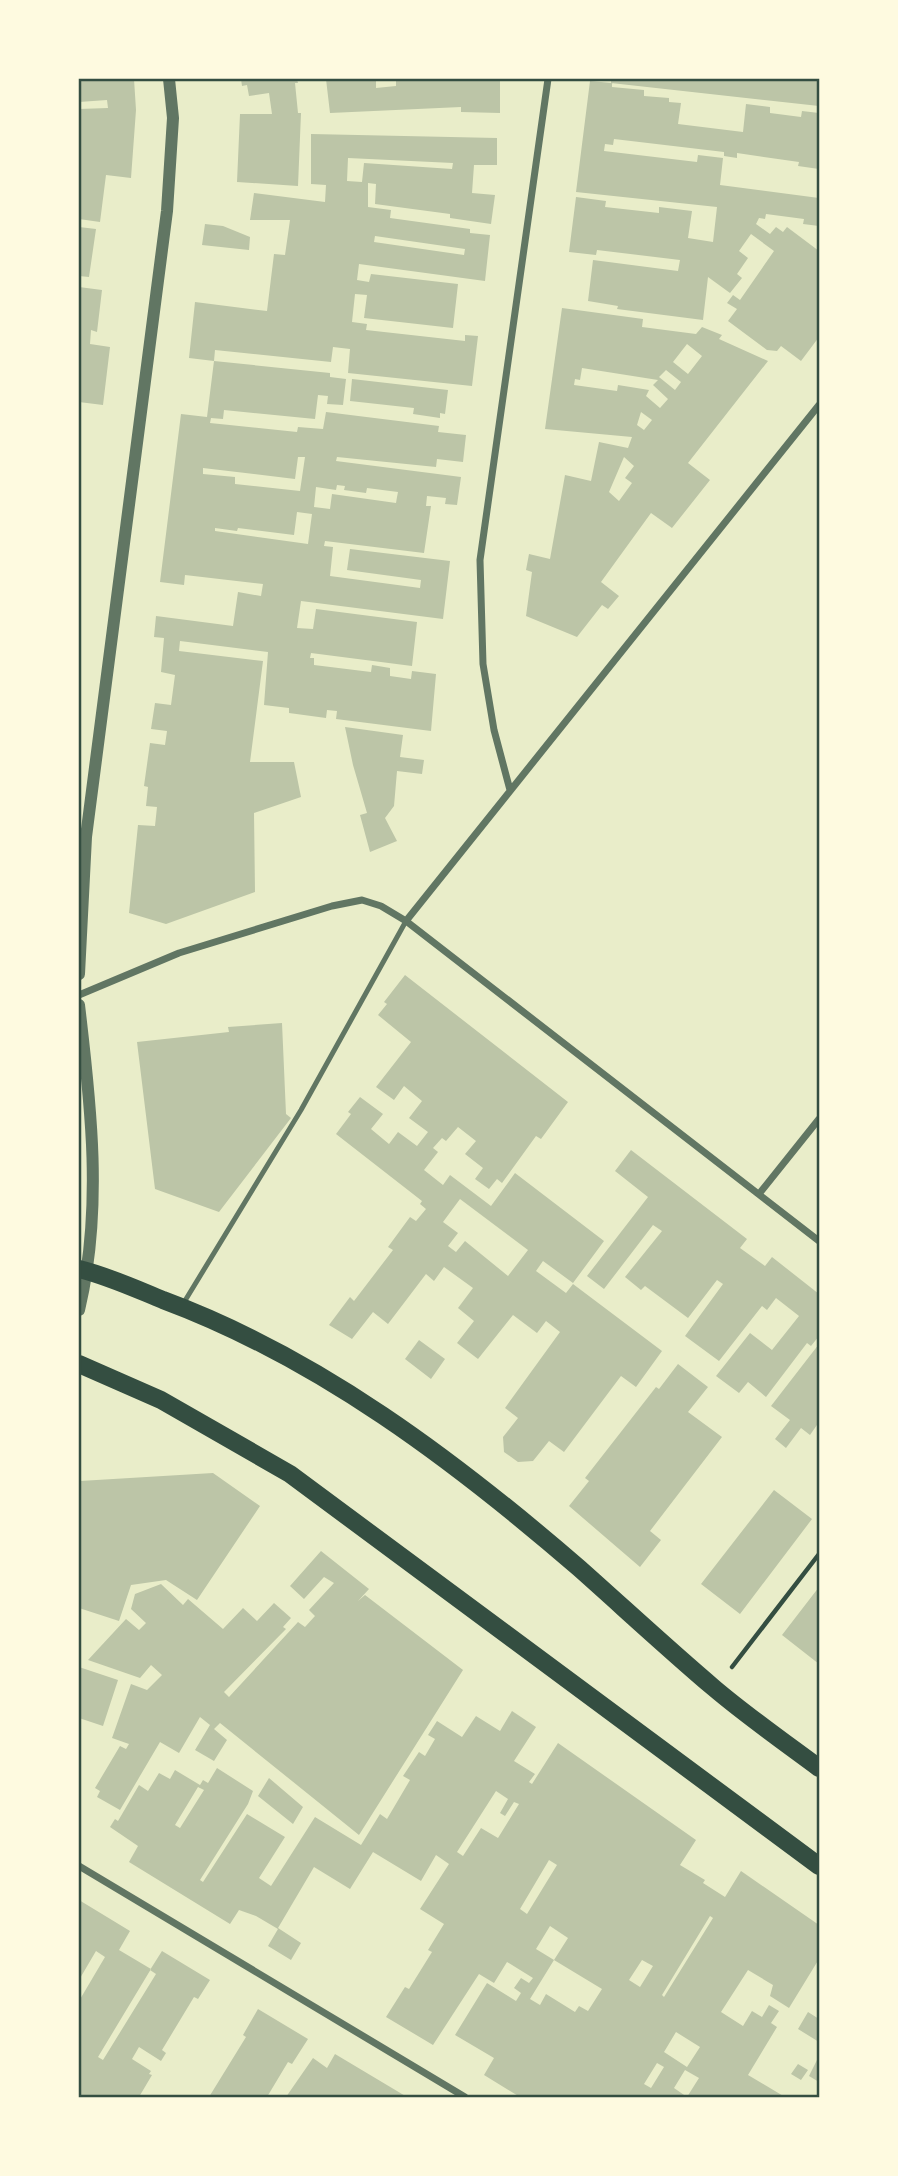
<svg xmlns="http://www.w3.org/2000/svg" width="898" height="2176" font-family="Helvetica,sans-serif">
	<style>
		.building { fill: #bcc5a7; fill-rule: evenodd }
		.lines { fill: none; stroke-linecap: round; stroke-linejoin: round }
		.path { stroke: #344e41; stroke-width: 4.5 }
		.service { stroke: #617663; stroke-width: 5 }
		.minor { stroke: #617663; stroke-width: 7 }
		.tertiary { stroke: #617663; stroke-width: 12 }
		.primary { stroke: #344e41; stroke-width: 18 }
		.neatline { fill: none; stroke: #344e41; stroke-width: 2.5 }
	</style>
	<rect width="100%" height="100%" fill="#e9edc9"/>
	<path class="building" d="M79,79H134L136,110L131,178L106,175L100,222L79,219V109L108,108L107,100L79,102Z
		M241,79H297L298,83H295L298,113H301L298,186L237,182L240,114H272L269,93L249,96L247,85L242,86Z
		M326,79H376V88L396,86V79H496L497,81H500V113L461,112V107L330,113Z
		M611,79H819V106L611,83Z
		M590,81L612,83V87L644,90V96L669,98V102L681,103L678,124L743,132L746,104L770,107V113L801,117L802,111L819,113V169L798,166L799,162L737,153V158L724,156V152L614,139L613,145L605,144L604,151L697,162L698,155L723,158L720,185L819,198V226L803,224L804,219L766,214L765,219L759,218L756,224L770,234L776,227L783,232L787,227L819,251V279L817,282L819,284V337L801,361L781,346L777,351L767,350L728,321L737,309L727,303L733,295L740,300L774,251L751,234L739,251L748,258L737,274L742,278L730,293L708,277L703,320L617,309L618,306L588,301L593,260L678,271L680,260L597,250L596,255L569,252L576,197L606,201L605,207L659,213V207L692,211L688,238L713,242L717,207L576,192Z
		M311,134L497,138V165H474L472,193L495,195L491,224L450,218V214L375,204L376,184L368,183V207L391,210L390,218L470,229V233L490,235L485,281L359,264L357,280L369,282L371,274L458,284L453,328L364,318L367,295L355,294L352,322L367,324L366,330L465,341V335L478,336L472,386L348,373L350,349L333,347L331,362L215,350L214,361L330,373V377L346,379L343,405L327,404L328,396L318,395L315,419L224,410L223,419L211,418L210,423L297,432L298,427L323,429L326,412L439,426L438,432L466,435L463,462L437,459L436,467L337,457L336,461L461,477L457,505L445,504L446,498L427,496L426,506H431L424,553L325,541L324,546L333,547L330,576L420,588L421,580L347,570L350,549L450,561L443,619L301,601L297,628L313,629L316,609L417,622L412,666L311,653L310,658H314V665L371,672L372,665L390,668V676L411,679L412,671L436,674L431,731L336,719L337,711L327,710L326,718L289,713V708L264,705L268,652L180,641L179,651L263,661L250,762H294L301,797L254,813L255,892L166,924L129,913L138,825L155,826L157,807L146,806L148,787L144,786L150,743L165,745L167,731L151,729L155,703L171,705L175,675L161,672L164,638L154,637L156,616L233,626L238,592L261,596L263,584L185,575L184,585L160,582L181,414L207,417L214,361L189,358L195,302L267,311L274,254L285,255L290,220H250L254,193L325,202L326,185L311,184ZM348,158L453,163L452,169L364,163L362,182L347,181ZM375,236L465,249L464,255L374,242ZM298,457H305L300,491L235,484V477L203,474V468L295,479ZM337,485L345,486L344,490L366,493L367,488L398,492L397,497L396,503L332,494L330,509L314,507L316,487L336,490ZM297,512L312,514L308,544L215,531V528L237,531L238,528L294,535Z
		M205,224L223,226L250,237L249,250L202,245Z
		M79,227L96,229L89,277L79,276Z
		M79,287L102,290L97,332L91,330L90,344L110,347L103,405L79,402Z
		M562,308L643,319L642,327L696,334L702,327L722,335L719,339L768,361L688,463L710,480L672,528L651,513L601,582L619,596L608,609L602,605L577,637L526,616L532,572L526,570L529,554L550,559L565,475L591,481L599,442L628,448L632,437L545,429ZM687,344L702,356L688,374L673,362ZM582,368L658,380L653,385L668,399L660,408L646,396L649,390L618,385L617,391L574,385L575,379L580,380ZM666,370L681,382L675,390L659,377ZM641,412L652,420L644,430L637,425ZM624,457L634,466L625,478L632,483L619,501L609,492Z
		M352,379L448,390L445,414L440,413V418L413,414L414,408L350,401Z
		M345,727L403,735L400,757L424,760L422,774L397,771L394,806L385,818L397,841L370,852L360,815L367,813L353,765Z
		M405,975L568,1102L541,1139L536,1136L502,1183L497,1179L489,1189L475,1179L483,1168L465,1154L476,1141L458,1127L446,1141L442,1138L433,1148L438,1152L424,1170L443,1185L450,1175L491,1206L515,1173L604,1241L573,1283L543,1261L536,1271L566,1293L573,1284L662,1351L636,1387L621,1376L564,1452L549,1441L533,1461L518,1462L504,1452L503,1437L518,1418L505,1408L560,1332L546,1321L537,1333L513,1315L478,1359L457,1343L474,1321L458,1308L473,1288L444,1267L434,1281L426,1274L388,1324L373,1312L352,1339L329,1325L350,1297L354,1301L393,1250L388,1247L410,1217L416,1221L426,1209L420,1204L422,1201L336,1134L351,1114L348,1112L360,1097L383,1114L371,1129L389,1144L398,1132L417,1146L428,1132L409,1118L422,1101L404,1086L394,1100L376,1087L411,1042L378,1015L387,1004L384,1002ZM460,1199L528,1250L508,1276L465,1241L456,1252L448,1246L458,1233L443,1222Z
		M282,1023L286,1114L291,1118L219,1212L155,1189L137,1042L229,1032L228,1027Z
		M631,1150L747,1239L740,1248L765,1266L772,1257L819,1294V1336L811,1346L807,1343L766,1397L748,1382L739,1393L716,1376L750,1333L772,1350L799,1316L776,1298L767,1310L762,1306L719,1361L685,1336L723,1284L717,1280L688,1318L645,1286L641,1290L625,1277L662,1231L653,1225L604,1289L587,1276L648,1197L615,1171Z
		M419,1340L445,1359L431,1379L405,1359Z
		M819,1344V1422L810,1435L801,1428L786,1448L775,1439L790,1420L771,1406Z
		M678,1364L708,1387L688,1412L722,1437L650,1531L661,1540L640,1567L569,1506L589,1481L585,1478L656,1387L659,1389Z
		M213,1473L260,1506L197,1600L166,1580L131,1585L119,1621L79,1608L80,1481Z
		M774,1490L812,1519L740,1614L701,1584Z
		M321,1551L369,1589L358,1601L365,1595L463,1670L359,1835L220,1723L214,1729L227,1740L214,1761L195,1750L210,1725L200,1717L179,1753L160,1742L120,1810L97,1797L100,1791L95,1788L120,1746L126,1749L129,1744L112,1738L131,1684L147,1690L162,1675L151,1665L140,1678L88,1660L126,1619L139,1630L146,1623L131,1609L135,1594L161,1584L183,1605L188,1599L223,1629L243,1608L257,1621L274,1603L291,1618L283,1627L286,1629L224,1692L229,1697L298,1622L305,1627L315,1616L309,1610L334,1583L324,1577L304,1599L290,1586Z
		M819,1587V1664L782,1635Z
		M79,1667L118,1680L103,1726L79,1718Z
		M512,1711L536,1727L514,1761L535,1774L529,1782L532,1784L558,1743L696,1840L680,1865L705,1880L703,1883L725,1897L741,1871L819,1925V1959L789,2008L770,1996L773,1985L748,1970L721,2012L743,2026L752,2011L762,2017L769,2005L779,2011L771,2023L777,2027L748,2075L785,2097H520L484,2075L494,2058L455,2035L487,1983L516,2001L521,1993L514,1988L521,1978L529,1983L533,1978L507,1962L494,1983L479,1974L433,2045L386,2017L405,1987L409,1989L432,1952L428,1950L444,1924L420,1909L449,1864L436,1855L421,1881L373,1852L350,1889L314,1867L278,1928L301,1943L291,1960L268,1946L278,1929L256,1916L239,1910L230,1924L129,1862L138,1846L110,1827L115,1819L118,1821L139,1785L148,1791L159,1773L170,1779L175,1770L200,1785L203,1780L208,1783L217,1768L253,1791L248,1804L200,1880L203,1882L247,1814L285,1837L259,1878L271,1886L315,1817L361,1845L380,1814L387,1819L410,1780L403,1776L419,1752L425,1756L435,1739L428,1735L437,1721L462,1737L476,1716L500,1731ZM198,1787L204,1790L180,1828L175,1825ZM496,1791L508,1799L500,1813L505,1816L514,1802L519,1804L498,1838L481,1828L463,1856L457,1852ZM549,1860L557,1865L527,1914L520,1909ZM710,1916L713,1918L664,1997L662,1995ZM550,1926L568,1938L554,1960L602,1989L588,2011L579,2006L575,2012L546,1994L540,2005L530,1999L554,1960L536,1949ZM642,1960L653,1966L640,1987L629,1980ZM676,2032L700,2047L687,2067L664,2052ZM657,2063L664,2067L651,2088L644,2084ZM685,2070L699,2078L687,2097L674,2088Z
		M269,1778L303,1807L293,1824L258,1796Z
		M79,1900L130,1931L119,1950L151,1969L98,2057L103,2060L156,1974L150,1970L162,1951L210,1980L198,1999L194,1997L162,2050L166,2053L161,2061L139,2047L132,2059L151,2071L149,2074L152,2075L139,2097H79V2001L105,1957L96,1951L79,1980Z
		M258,2009L308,2039L292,2064L288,2062L267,2097H209L246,2037L243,2035Z
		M808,2012L819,2019V2042L798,2029Z
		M335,2054L402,2094L407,2097H286L313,2058L327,2068Z
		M819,2056V2082L809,2076Z
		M798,2064L808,2070L801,2080L791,2074Z"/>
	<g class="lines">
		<path class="path" d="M732,1667L819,1554"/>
		<path class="service" d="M183,1304L301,1110L406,921"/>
		<path class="minor" d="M510,790L494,730L483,664L480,560L548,79
			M406,921L819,405
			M79,995L179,953L332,906L362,900L381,906L406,921L819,1241
			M759,1194L819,1119
			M79,1866L465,2097"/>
		<path class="tertiary" d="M79,974L86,837L167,211L173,118L169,79
			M79,1005C91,1105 103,1210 79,1310"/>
		<path class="primary" d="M79,1269C108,1276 136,1289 163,1300C319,1358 455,1461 579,1568C624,1608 668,1649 714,1688C747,1716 784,1742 819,1768
			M79,1364L161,1400L290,1474L819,1866"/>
	</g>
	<rect width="898" height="2176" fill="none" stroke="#fefae0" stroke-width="161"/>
	<rect x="80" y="80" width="738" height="2016" class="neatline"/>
</svg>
